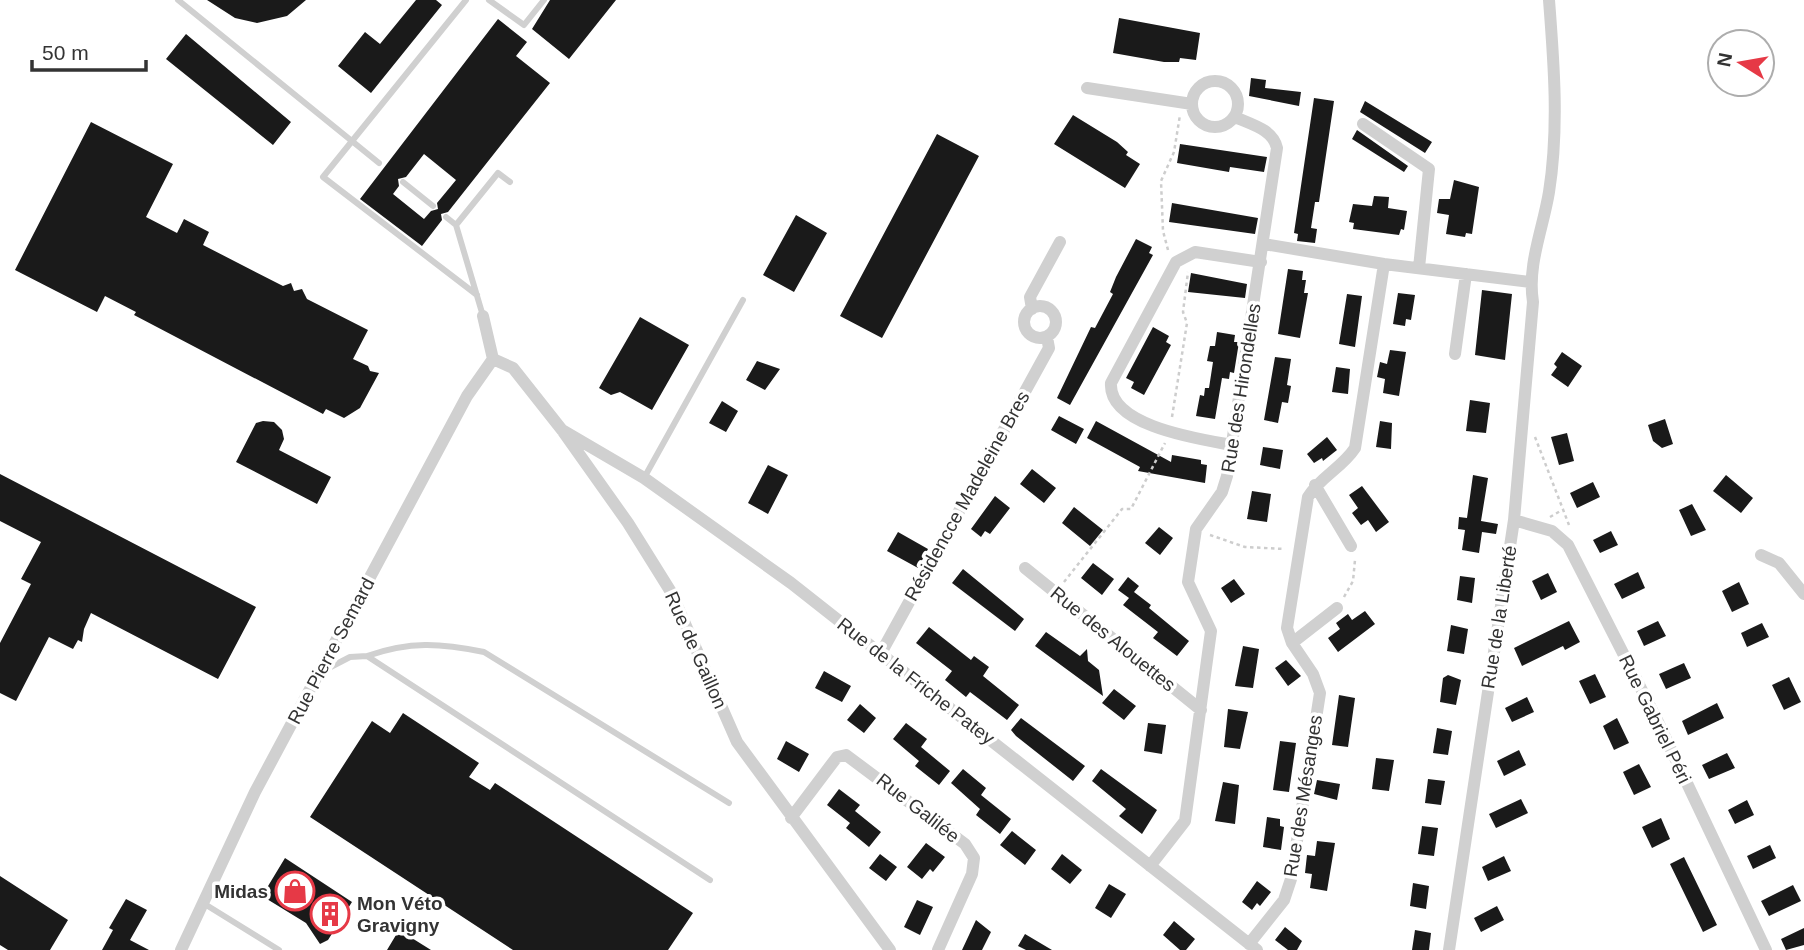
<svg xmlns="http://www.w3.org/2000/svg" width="1804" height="950" font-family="Helvetica,sans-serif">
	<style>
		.building { fill: #1a1a1a; fill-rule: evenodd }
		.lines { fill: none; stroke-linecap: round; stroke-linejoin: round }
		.path { stroke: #cdcdcd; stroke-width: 2.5; stroke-dasharray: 3.5 3.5; stroke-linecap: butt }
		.lane { stroke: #d0d0d0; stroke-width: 6 }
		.street { stroke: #d0d0d0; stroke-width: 12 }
		.labels { text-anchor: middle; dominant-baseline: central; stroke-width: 7; stroke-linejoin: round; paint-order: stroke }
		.street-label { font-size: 19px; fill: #333; stroke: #fff }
		.poi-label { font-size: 19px; font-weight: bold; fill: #333; stroke: #fff; text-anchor: end }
	</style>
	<rect width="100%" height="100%" fill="#fff"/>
	<path class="building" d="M207,0H306L287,16L257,23L235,18Z
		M416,0H436L442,5L371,93L338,66L365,32L380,44Z
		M550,0H616L569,59L532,29Z
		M1119,18L1200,33L1196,60L1180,58L1179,62H1164L1113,53Z
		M498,19L527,42L516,56L550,83L448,212L441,214L442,220L422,246L360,199ZM424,154L456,180L437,203L438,209L431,211L424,219L393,194L399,186L398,179L406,177Z
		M186,34L291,122L273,145L166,59Z
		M1251,78L1266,80L1265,88L1301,92L1299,106L1249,96Z
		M1314,98L1334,101L1319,202H1315L1311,228L1317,229L1315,243L1297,241L1298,234L1294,233Z
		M1365,101L1432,142L1425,153L1360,112Z
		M1073,115L1117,142L1128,152L1126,155L1140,164L1125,188L1054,144Z
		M91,122L173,164L146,217L177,233L184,219L209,232L203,245L283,286L291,283L294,291L302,289L307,299L368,330L353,359L368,366L370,371L379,373L360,408L344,418L326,409L323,414L134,315L136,312L105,296L97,312L15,270Z
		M1357,130L1408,166L1404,172L1352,139Z
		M937,134L979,156L882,338L840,316Z
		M1180,144L1267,157L1264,172L1230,167L1229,172L1177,163Z
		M1454,180L1479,187L1472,234L1466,233L1465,237L1446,234L1449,215L1437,213L1439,199H1450Z
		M1374,196L1389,197L1388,208L1407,211L1404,230L1401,229L1399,235L1353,229L1354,223L1349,222L1353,204L1372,206Z
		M1172,203L1258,218L1255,234L1169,222Z
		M796,215L827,233L794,292L763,275Z
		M1136,239L1152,247L1149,253L1153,255L1070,405L1057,398L1091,327L1095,328L1113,294L1110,292L1116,277Z
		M1288,269L1303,271L1302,280H1306L1304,293H1308L1300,338L1278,334Z
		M1191,273L1247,284L1245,298L1188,292Z
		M1482,290L1512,294L1505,360L1475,355Z
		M1398,293L1415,295L1411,320L1406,319L1405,326L1393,324Z
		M1347,294L1362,296L1355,347L1339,344Z
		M640,317L689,345L652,410L620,392L611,395L599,388Z
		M1153,327L1169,336L1166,342L1171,345L1144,395L1131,388L1134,382L1126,378Z
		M1217,332L1235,335L1234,342H1239L1234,373L1230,372L1229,379L1222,378L1215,419L1196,416L1200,395L1204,396L1205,388H1209L1213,362L1207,361L1210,346H1215Z
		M1390,350L1406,352L1399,396L1383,393L1385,379L1377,377L1380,362L1387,364Z
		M1562,352L1582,366L1568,387L1551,375L1557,367L1554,364Z
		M1275,357L1291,359L1287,385L1291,386L1288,403L1282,402L1278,423L1264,420Z
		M757,361L780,369L765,390L746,380Z
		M1336,367L1350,369L1348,394L1332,392Z
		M1470,400L1490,403L1486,433L1466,431Z
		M722,401L738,411L726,432L709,423Z
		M1059,416L1084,429L1076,444L1051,430Z
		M1665,419L1673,444L1662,448L1653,441L1648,425Z
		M263,421L274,422L282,430L284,439L279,450L331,477L317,504L236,462L256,423Z
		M1096,421L1171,462L1172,455L1201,460V464L1207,465L1205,483L1138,471L1140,467L1087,438Z
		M1380,421L1392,423L1391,449L1376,447Z
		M1567,433L1574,461L1559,465L1551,437Z
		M1327,437L1337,450L1323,461L1322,458L1314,463L1307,454Z
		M1263,447L1283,450L1280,469L1260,465Z
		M768,465L788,475L768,514L748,503Z
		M1032,469L1056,488L1044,503L1020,484Z
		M0,474L256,607L218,679L91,613L84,629L82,642L78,640L73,649L49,637L16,701L0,693V643L31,584L21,579L41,542L0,521Z
		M1473,475L1488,478L1481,521L1498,524L1496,534L1482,532L1479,553L1462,550L1465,530L1458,529L1459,517L1467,518Z
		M1726,475L1753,498L1741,513L1713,491Z
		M1593,482L1600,497L1577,508L1570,493Z
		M1362,486L1389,522L1376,532L1368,520L1361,525L1352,513L1358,508L1349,495Z
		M1252,491L1271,494L1267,522L1247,519Z
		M995,496L1010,508L990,534L985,531L981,537L971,529Z
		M1692,504L1706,530L1691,536L1679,510Z
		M1074,507L1103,530L1090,546L1062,523Z
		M1159,527L1173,538L1160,555L1145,543Z
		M1611,531L1618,545L1600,553L1593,540Z
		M898,532L928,549L918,568L887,551Z
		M1093,563L1114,579L1102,595L1081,578Z
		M963,569L1024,619L1015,631L952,583Z
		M1638,572L1645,588L1622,599L1614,584Z
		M1548,573L1557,592L1541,600L1532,581Z
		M1460,576L1475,578L1472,603L1457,600Z
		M1128,577L1139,586L1134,592L1151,605L1149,608L1189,641L1177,656L1153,638L1158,632L1123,605L1129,598L1118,590Z
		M1234,579L1245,594L1231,603L1221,588Z
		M1739,582L1749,604L1732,612L1722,591Z
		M1365,611L1375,624L1338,652L1328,638L1340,629L1336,623L1348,614L1352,620Z
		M1569,621L1580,642L1565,650L1563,646L1522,666L1514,648Z
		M1658,621L1666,636L1644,646L1637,631Z
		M1762,623L1769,637L1747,647L1741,633Z
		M1451,625L1468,629L1464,654L1447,651Z
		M929,627L971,660L974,656L989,667L983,676L1019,705L1007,720L970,692L966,697L945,680L952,671L916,643Z
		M1046,632L1080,656L1087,649L1088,661L1099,670L1103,696L1035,646Z
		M1243,646L1259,649L1253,688L1235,686Z
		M1286,660L1301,676L1288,686L1275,668Z
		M1684,663L1691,678L1666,689L1659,674Z
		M824,671L851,686L842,702L815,688Z
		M1595,674L1606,697L1590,704L1579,681Z
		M1448,675L1461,680L1456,705L1440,702L1443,678Z
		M1789,677L1801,702L1784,710L1772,685Z
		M1114,689L1136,706L1124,720L1102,703Z
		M1339,695L1355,698L1348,747L1332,745Z
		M1527,697L1534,712L1512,722L1505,708Z
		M1717,703L1724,718L1688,735L1682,721Z
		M860,704L876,718L864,733L847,720Z
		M1228,709L1248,712L1240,749L1224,747Z
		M403,713L479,763L469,777L490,790L495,783L693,913L668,950H513L310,817L372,721L390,733Z
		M1021,718L1085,766L1073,781L1016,736L1011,730Z
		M1617,718L1629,743L1614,750L1603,726Z
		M906,723L927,739L921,747L950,771L939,785L915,766L919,761L893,739Z
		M1148,723L1166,725L1162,754L1144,751Z
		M1437,728L1452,731L1448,755L1433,753Z
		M786,741L809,754L799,772L777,759Z
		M1280,741L1296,743L1289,792L1273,790Z
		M1519,750L1526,765L1504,776L1497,761Z
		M1727,753L1735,768L1709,779L1702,765Z
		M1376,758L1394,760L1389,791L1372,789Z
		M1639,764L1651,787L1634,795L1623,772Z
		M963,769L986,788L981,795L1011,819L1000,834L976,815L980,809L951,783Z
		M1101,769L1157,810L1142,834L1119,816L1126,809L1092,781Z
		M1428,779L1445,781L1441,805L1425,803Z
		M1317,780L1340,784L1337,800L1314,794Z
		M1223,782L1239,785L1235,824L1215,821Z
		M839,789L860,805L855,811L881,832L869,847L846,828L850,823L827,805Z
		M1521,799L1528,813L1496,828L1489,814Z
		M1747,800L1754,815L1735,824L1728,810Z
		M1267,817L1280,819V826L1284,827L1281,850L1263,847Z
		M1661,818L1670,839L1652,848L1642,827Z
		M1422,826L1438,828L1434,856L1418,854Z
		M1012,831L1036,850L1025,865L1000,845Z
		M1317,841L1335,843L1327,891L1310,888L1312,874L1305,873L1307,855L1315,856Z
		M926,843L945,857L933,872L930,869L922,879L907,867Z
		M1770,845L1776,858L1753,869L1747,856Z
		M880,854L897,867L886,881L869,868Z
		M1062,854L1082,870L1070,884L1051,869Z
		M1504,856L1511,871L1488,881L1482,867Z
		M1684,857L1717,925L1703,932L1670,864Z
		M285,858L352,902L328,940L320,944L306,923L262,896Z
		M0,876L68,920L50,950H8L0,945Z
		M1257,881L1271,892L1260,906L1257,903L1252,910L1242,902Z
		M1413,883L1429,886L1426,909L1410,906Z
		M1109,884L1126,894L1111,918L1095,908Z
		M1793,885L1801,901L1769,916L1761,901Z
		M126,899L147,910L130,940L149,950H102L113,930L109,928Z
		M917,900L933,907L920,935L904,927Z
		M1497,906L1504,920L1481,932L1474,918Z
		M976,920L991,932L982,950H962Z
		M1174,921L1195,939L1186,950H1180L1163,935Z
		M1285,927L1302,941L1297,950H1288L1275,940Z
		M1804,928V945L1786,950L1781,939Z
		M399,930L431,950H387Z
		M1415,930L1431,933L1429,950H1412Z
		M1025,934L1052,950H1026L1018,946Z"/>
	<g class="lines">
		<path class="path" d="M1168,250L1163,231L1161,181L1174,152L1180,115
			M1172,417L1187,323L1183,312L1188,272
			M1535,437L1569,525
			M1550,517L1562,510
			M1210,535L1245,547L1285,549
			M1064,582L1122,509H1131L1165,443
			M1344,597L1353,581L1355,560"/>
		<path class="lane" d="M178,0L379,163
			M466,0L323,177L477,295
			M489,0L524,25L544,0
			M403,182L433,206
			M446,217L456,225L483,316
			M456,225L498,173L510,182
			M644,478L743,300
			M367,656C410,641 440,643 484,652L729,803
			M321,672L350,657L367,656L710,880
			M203,903L279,950"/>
		<path class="street" d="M1192 104a23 23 0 1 1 46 0a23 23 0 1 1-46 0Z
			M1087,88L1192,104
			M1363,124L1429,169L1419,268
			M1264,244L1384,264L1530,282
			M1024 322a16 16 0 1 1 32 0a16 16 0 1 1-32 0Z
			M1032,309L1030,297L1060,242
			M483,316L493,359
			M1455,354L1466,274
			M493,359L513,368L562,430L628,523L671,592L737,742L890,950
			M562,430L644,478L791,583L1257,950
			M1232,445C1199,439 1108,426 1111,383L1176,262L1195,252L1261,262
			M1315,485L1351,546
			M1514,520L1552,531L1568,545L1658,722L1766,950
			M1761,555L1779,563L1804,594
			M1025,568L1201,710
			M1292,643L1287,628L1308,497C1320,477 1342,468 1355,448L1384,264
			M881,653L1049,348L1047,337
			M791,818L837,757L846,755L965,844L974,858L972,874L938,950
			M1150,866L1185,821L1211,631L1188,582L1196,529L1222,492L1227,476L1277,148C1273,129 1250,124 1235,117
			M1249,944L1284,900L1291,879L1320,693L1313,674L1292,643L1337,608
			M181,950L255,792L467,396L493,359
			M1449,950L1514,520L1533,302C1527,265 1543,229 1549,192C1559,129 1554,64 1549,0"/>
	</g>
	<defs>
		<symbol id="shop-ring" viewBox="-11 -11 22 22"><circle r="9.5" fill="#fff" stroke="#e63946" stroke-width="1.5"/><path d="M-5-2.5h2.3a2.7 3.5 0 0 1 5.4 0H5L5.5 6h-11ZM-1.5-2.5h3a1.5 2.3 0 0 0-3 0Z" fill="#e63946"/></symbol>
		<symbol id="building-ring" viewBox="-11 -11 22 22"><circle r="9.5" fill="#fff" stroke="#e63946" stroke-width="1.5"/><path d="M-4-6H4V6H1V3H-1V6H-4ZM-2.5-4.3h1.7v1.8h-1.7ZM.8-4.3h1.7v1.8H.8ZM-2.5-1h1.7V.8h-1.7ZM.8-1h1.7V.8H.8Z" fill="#e63946"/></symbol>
	</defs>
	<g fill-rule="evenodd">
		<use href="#shop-ring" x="273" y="869" width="44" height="44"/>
		<use href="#building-ring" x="308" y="892" width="44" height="44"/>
	</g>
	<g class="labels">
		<g class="street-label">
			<text transform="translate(1241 388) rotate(-81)">Rue des Hirondelles</text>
			<text transform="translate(967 496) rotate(-61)">Résidencce Madeleine Bres</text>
			<text transform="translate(1499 617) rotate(-81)">Rue de la Liberté</text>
			<text transform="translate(1113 639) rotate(39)">Rue des Alouettes</text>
			<text transform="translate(696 650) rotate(66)">Rue de Gaillon</text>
			<text transform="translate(331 651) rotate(-62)">Rue Pierre Semard</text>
			<text transform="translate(916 681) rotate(38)">Rue de la Friche Patey</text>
			<text transform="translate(1655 719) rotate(64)">Rue Gabriel Péri</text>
			<text transform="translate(1303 796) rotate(-81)">Rue des Mésanges</text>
			<text transform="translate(918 808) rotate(38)">Rue Galilée</text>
		</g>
		<g class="poi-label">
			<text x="268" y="891">Midas</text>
			<text x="357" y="903" text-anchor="start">Mon Véto<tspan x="357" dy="22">Gravigny</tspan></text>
		</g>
	</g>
	<g transform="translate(1741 63) rotate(281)"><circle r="33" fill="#ffffff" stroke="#adadad" stroke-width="2"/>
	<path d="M0-5L12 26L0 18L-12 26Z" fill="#e63946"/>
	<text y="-10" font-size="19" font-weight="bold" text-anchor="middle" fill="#333333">N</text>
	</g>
	<path d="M32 60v10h114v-10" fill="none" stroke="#333333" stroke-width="3.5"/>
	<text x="42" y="60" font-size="21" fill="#333333" stroke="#ffffff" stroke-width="5" paint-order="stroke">50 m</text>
</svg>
